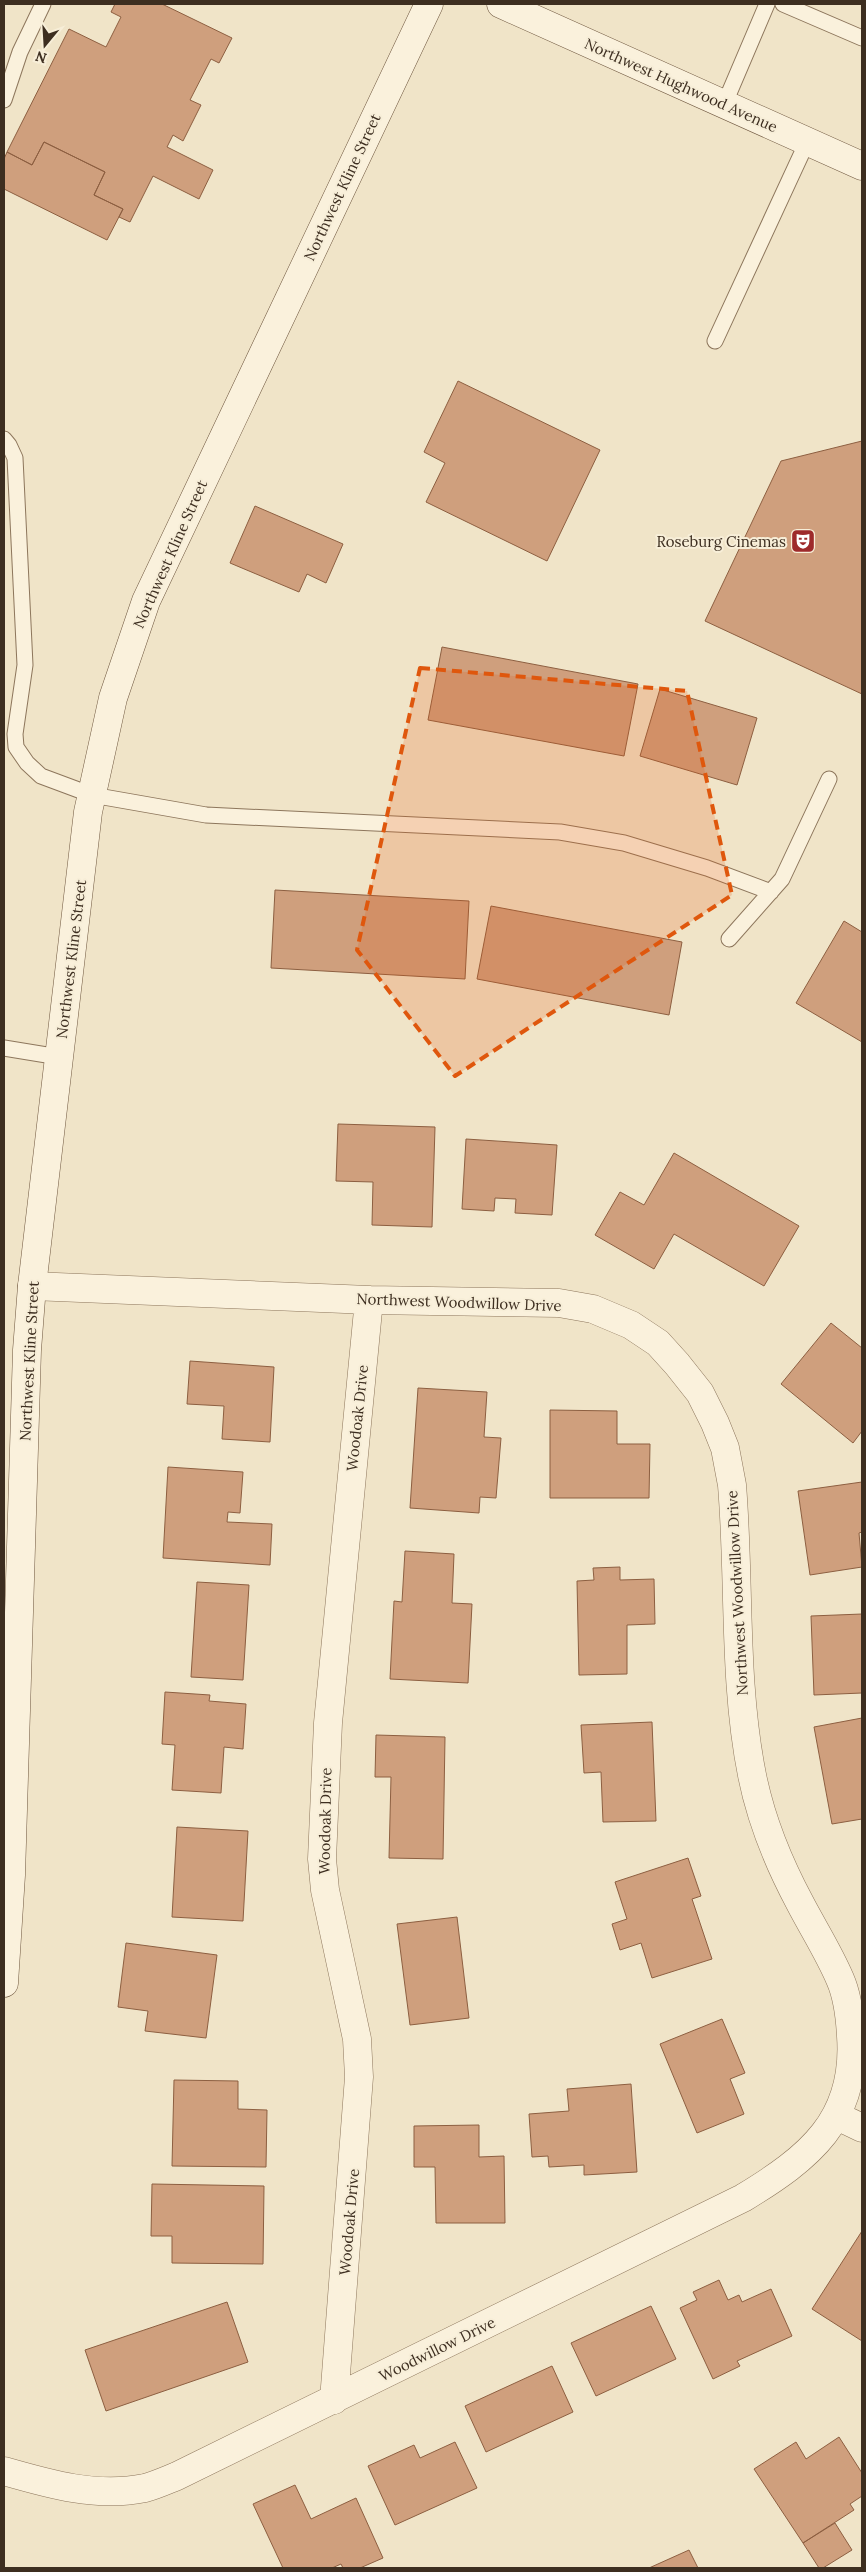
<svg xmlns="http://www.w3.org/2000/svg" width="866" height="2572" font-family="Lora,serif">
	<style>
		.building { fill: #cf9f7d; stroke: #8d5f41 }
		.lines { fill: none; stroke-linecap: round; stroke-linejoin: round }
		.lane-casing { stroke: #8d765c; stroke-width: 17 }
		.street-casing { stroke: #8d765c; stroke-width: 29 }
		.secondary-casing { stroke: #6f573f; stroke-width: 29 }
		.lane { stroke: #faf1dc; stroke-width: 15 }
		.street { stroke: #faf1dc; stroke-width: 28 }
		.secondary { stroke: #faf1dc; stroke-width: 28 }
		.marked { fill: #df570d; fill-opacity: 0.2; stroke: #df570d; stroke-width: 4; stroke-dasharray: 10 6; stroke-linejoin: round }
		.labels { text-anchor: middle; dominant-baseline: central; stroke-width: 4; stroke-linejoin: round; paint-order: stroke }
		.street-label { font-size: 15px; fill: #3d2e20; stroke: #f7eed8 }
		.poi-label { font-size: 15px; fill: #3d2e20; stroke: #f7eed8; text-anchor: end }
	</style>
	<rect width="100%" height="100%" fill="#f0e4c8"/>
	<path class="building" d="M115,4H162L232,38L219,63L211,59L190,100L201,105L183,141L173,135L167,147L213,170L199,199L153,176L130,222L119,217L123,209L94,195L105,172L44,142L32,165L7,152L69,29L106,47L121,17L111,12Z
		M44,142L105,172L94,195L123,209L107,240L4,189V159L7,152L32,165Z
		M458,381L600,450L547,561L426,502L445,463L424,452Z
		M862,441V694L705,621L781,461Z
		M255,506L343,544L326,583L307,574L299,592L230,563Z
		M442,647L638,684L624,756L428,720Z
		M660,689L757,718L737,785L640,756Z
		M275,890L469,901L465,979L271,968Z
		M491,906L682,942L669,1015L477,979Z
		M844,921L862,932V1042L796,1003Z
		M338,1124L435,1127L432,1227L372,1225L373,1182L336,1181Z
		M466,1139L557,1145L552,1215L515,1213L516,1199L495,1198L494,1211L462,1209Z
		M674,1153L799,1226L764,1286L674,1234L654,1269L595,1235L620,1192L644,1205Z
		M831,1323L862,1348V1431L853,1443L781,1384Z
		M190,1361L274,1367L270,1442L222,1439L224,1406L187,1404Z
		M418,1388L487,1392L484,1437L501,1438L496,1498L480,1497L479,1513L410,1508Z
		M550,1410L617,1411V1444H650L649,1498H550Z
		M168,1467L243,1472L240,1513L228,1512L227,1522L272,1524L270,1565L163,1558Z
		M862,1482V1532L859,1533L862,1567L810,1575L798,1491Z
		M405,1551L454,1554L452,1603L472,1604L468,1683L390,1679L394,1601L402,1602Z
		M620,1567V1580L654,1579L655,1624L627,1625V1674L579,1675L577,1581L594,1580L593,1568Z
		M197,1582L249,1585L243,1680L191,1677Z
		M862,1614V1693L814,1695L811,1616Z
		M165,1692L210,1695L209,1701L246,1704L243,1749L224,1747L221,1793L172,1790L175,1745L162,1744Z
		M862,1718V1819L832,1824L814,1727Z
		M652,1722L656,1821L603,1822L601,1772L584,1773L581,1725Z
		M376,1735L445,1737L443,1859L389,1858L391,1777H375Z
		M177,1827L248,1831L243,1921L172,1917Z
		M688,1858L701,1896L692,1899L712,1959L652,1978L641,1943L620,1950L612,1924L627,1919L615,1882Z
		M457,1917L469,2018L410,2025L397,1924Z
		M126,1943L217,1955L206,2038L145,2031L148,2011L118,2007Z
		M722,2019L745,2073L730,2079L744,2114L697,2133L660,2044Z
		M174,2080L238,2081V2109L267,2110L266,2167L172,2166Z
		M631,2084L637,2172L584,2175V2165L549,2167L548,2156L532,2157L529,2114L569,2111L567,2089Z
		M479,2125V2157L504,2156L505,2223H436L435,2167H414V2126Z
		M152,2184L264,2186L263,2264L172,2263V2236H151Z
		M862,2231V2341L812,2309Z
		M719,2280L728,2300L739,2295L742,2302L771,2289L792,2336L737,2361L740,2366L713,2379L680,2308L697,2300L693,2292Z
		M227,2302L248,2362L106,2411L85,2350Z
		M651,2306L676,2359L596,2396L571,2343Z
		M552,2366L573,2412L486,2452L465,2406Z
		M839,2437L862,2473V2496L850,2504L854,2510L803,2543L754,2469L796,2442L806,2459Z
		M455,2442L477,2488L395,2525L368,2466L414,2445L420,2458Z
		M295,2485L311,2519L356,2498L383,2558L360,2568H343L341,2564L332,2568H283L253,2504Z
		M835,2523L852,2550L823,2568H819L803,2543Z
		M689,2550L698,2568H649Z"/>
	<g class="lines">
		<defs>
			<path id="lane" d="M783,4L862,38
				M4,100L20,52L43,4
				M724,105L767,4
				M715,341L807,142
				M4,439L9,445L15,458L25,665L15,734L16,747L27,763L41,776L92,795L206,815L560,832L624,843L707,868L771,892
				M729,939L782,879L829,779
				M4,1048L59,1057"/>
			<path id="street" d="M837,2116L862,2128
				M334,2400L359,2077L357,2039L325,1890L322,1859L328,1723L369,1300
				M4,2471C49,2484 97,2498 145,2488C156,2485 167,2480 177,2476L743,2198C809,2158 857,2120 851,2036C850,2017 848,1997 840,1979C829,1953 813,1928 800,1903C778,1862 761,1820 752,1775C733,1680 740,1581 732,1485L725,1448L715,1423L700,1393L677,1364L658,1343L631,1325L593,1309L559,1303L369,1300L32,1286"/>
			<path id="secondary" d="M501,4L862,166
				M4,1983L11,1875L27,1350L32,1286L88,812L113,698L146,601L429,4"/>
		</defs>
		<use href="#lane" class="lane-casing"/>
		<use href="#street" class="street-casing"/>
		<use href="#secondary" class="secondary-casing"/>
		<use href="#lane" class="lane"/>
		<use href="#street" class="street"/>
		<use href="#secondary" class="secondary"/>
	</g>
	<path class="marked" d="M420,668L687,691L732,895L455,1076L357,950Z"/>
	<defs>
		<symbol id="theatre-square" viewBox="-11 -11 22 22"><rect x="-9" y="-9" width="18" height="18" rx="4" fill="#9e2a2b" stroke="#f7eed8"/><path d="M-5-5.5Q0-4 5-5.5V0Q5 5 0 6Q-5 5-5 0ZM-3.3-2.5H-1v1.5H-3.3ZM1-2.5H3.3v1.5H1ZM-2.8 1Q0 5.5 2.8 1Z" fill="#fff"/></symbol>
	</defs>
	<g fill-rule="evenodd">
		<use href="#theatre-square" x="789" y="527" width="28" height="28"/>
	</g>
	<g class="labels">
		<g class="street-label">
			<text transform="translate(681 85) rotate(24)">Northwest Hughwood Avenue</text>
			<text transform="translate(342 187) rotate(-65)">Northwest Kline Street</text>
			<text transform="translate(170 554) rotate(-66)">Northwest Kline Street</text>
			<text transform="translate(71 959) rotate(-83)">Northwest Kline Street</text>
			<text transform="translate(459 1302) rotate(2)">Northwest Woodwillow Drive</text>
			<text transform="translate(29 1361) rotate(-87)">Northwest Kline Street</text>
			<text transform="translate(357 1418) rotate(-84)">Woodoak Drive</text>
			<text transform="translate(737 1593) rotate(-93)">Northwest Woodwillow Drive</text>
			<text transform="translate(325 1821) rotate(-89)">Woodoak Drive</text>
			<text transform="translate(349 2222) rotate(-85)">Woodoak Drive</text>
			<text transform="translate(437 2349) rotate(-26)">Woodwillow Drive</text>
		</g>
		<g class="poi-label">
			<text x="786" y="541">Roseburg Cinemas</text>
		</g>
	</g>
	<rect width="866" height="2572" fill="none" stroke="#3d2e20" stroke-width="10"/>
	<g transform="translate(45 45) rotate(198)" stroke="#f7eed8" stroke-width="4" paint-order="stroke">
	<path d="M0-4L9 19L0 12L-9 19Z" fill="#3d2e20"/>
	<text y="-8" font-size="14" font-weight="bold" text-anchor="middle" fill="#3d2e20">N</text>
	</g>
</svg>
